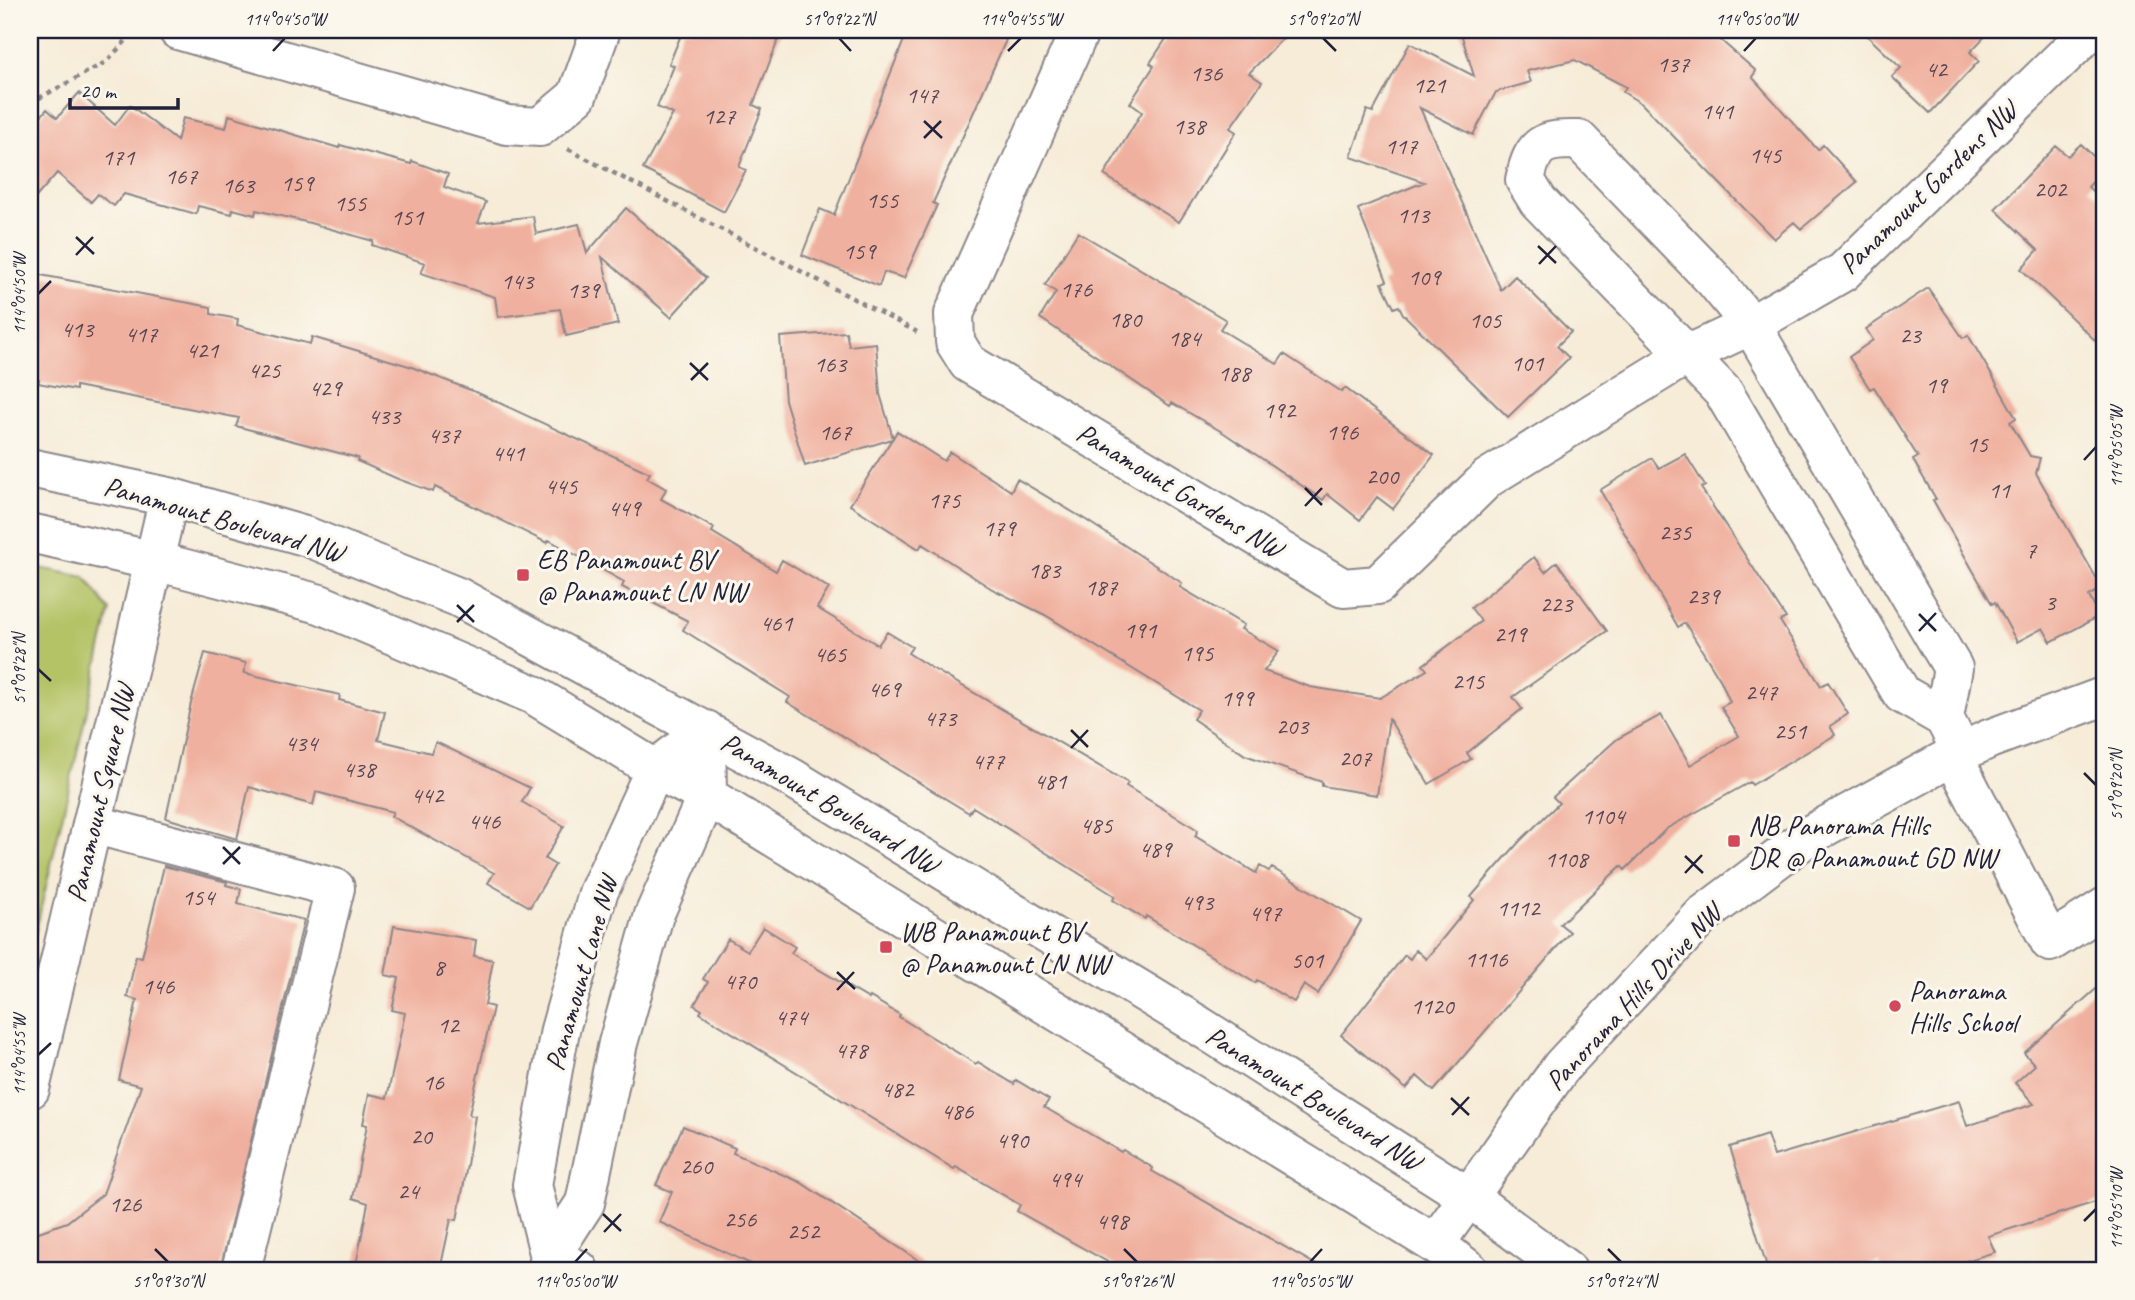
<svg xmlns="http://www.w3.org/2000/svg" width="2135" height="1300" font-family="Caveat,sans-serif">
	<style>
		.green { fill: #b4c366; stroke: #6b7250; stroke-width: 2 }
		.building { fill: #f0b09f }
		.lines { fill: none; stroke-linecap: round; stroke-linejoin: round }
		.minor-casing { stroke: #8c878a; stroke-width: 42 }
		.path { stroke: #8c878a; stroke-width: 4.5; stroke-dasharray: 5 5; stroke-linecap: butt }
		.minor { stroke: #fff; stroke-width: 38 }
		.ticks { fill: none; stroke: #22223b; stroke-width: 2.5 }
		.poi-dot { fill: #d1495b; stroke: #fbf7ec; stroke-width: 2.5 }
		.labels { text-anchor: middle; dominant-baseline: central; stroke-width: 6; stroke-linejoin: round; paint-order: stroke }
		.number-label { font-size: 24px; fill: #564654 }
		.street-label { font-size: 28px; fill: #22223b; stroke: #fbf7ec }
		.poi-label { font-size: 28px; fill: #22223b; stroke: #fbf7ec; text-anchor: start }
		.neatline { fill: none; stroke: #22223b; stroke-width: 2.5 }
		.ticks-label { font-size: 18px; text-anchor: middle; fill: #22223b }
	</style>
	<rect width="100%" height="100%" fill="#fbf7ec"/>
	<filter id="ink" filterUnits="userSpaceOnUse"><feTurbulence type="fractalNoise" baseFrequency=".0143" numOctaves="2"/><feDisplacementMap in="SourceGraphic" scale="14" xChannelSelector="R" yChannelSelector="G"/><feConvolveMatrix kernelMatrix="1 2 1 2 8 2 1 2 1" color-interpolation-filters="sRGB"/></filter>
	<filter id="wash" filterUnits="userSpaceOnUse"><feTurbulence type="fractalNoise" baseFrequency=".00686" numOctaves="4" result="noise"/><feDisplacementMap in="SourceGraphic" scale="28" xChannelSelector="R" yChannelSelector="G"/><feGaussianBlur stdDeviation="1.57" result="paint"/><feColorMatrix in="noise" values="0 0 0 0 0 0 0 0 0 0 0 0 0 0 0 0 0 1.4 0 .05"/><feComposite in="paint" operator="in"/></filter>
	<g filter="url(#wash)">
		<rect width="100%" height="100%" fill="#f6ecd8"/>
		<path class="green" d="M30,566L85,577L110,611L30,955Z"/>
		<g id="blocks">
			<path class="building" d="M683,30H782L753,105L762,109L739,167L746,170L724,212L643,169L673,114L657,107L674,66L669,64Z
				M908,30H1002L999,37L1006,40L933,203L937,205L904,278L884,272L879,286L802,255L820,209L834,215Z
				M1172,30H1291L1249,73L1262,82L1230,128L1236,132L1179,222L1104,175L1142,112L1130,103L1154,66L1150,63Z
				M1460,30H1709L1756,71L1752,77L1818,150L1823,145L1857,182L1801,229L1794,222L1774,239L1642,104L1623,92L1626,87L1575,60L1527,71L1531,82L1496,92L1473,135L1420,108L1501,290L1515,276L1571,332L1557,346L1569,358L1508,417L1403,314L1399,306L1394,308L1382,283L1387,281L1358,209L1424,182L1351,157L1367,110L1373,112L1410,43L1474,76Z
				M1861,30H1991L1970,52L1979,61L1930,113L1892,77L1901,68Z
				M79,93L115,125L130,105L177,141L183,118L226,128L229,115L339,148L340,145L411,164L412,161L448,174L444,187L486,202L478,223L533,216L536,234L579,224L587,253L626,208L706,278L671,317L602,257L618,324L566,336L560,309L498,317L495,297L421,273L425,263L372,245L373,241L310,223L256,210L255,215L233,209L232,214L198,206L196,214L124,194L114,206L98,194L91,202L57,173L30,204V129L47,109L57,118Z
				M2081,144L2105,168L2088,187L2105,203V350L2021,269L2038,250L1995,209L2056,146L2068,156Z
				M1078,232L1226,320L1220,329L1277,364L1284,354L1342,392L1345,388L1434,455L1393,509L1377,497L1360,520L1327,494L1323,500L1224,433L1172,403L1170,406L1040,318L1056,292L1045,285Z
				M30,273L211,307V314L238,319L237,325L310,344L312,337L409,366L478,393L650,473L647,478L666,489L661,499L714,528L712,532L776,571L782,560L829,588L817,608L878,645L887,632L912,647L908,653L930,667L1128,783L1126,786L1198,830L1195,836L1256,873L1260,866L1269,871L1272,868L1361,921L1318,994L1304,985L1294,1002L1257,980L1255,983L1146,916L1145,919L1113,900L1115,896L973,807L969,813L787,702L790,697L683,630L688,621L622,587L624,582L549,540L547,543L435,487L433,492L398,479L357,461L358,458L236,426L239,418L76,386V390L38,383L39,380L30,379Z
				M1928,288L1963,338L1968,335L1994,379L2016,418L2010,422L2030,456L2040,458L2036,473L2102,588L2089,596L2099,616L2051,642L2043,628L2017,642L1995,602L1992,604L1933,500L1936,499L1913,460L1918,457L1874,387L1870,389L1849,357L1873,340L1866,329Z
				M846,332L849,346L876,343L880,394L893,438L897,431L944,461L950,452L1011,491L1017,479L1086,520L1182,583L1180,587L1244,625L1241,629L1279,651L1264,671L1310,687L1380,698L1427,670L1423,665L1481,621L1471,608L1534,557L1545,572L1557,562L1607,631L1513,697L1522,709L1467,753L1471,759L1429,784L1389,719L1377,795L1322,786V782L1245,755L1193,719L1199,710L1045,615L992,589L922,544L919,549L850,505L892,439L805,466L785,400L780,337Z
				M1685,454L1705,486L1701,488L1786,618L1780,621L1821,686L1828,682L1848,714L1830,726L1835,735L1752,785L1750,782L1666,829L1625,870L1621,866L1560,924L1570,932L1434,1091L1417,1076L1406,1089L1341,1035L1405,955L1410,959L1416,950L1426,959L1474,900L1471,897L1488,877L1520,841L1559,803L1553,797L1617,739L1661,715L1690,765L1739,736L1721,707L1730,702L1721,681L1685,623L1678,627L1600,490L1652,458L1659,468Z
				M205,653L246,663L244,673L340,695L339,700L385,712L378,740L431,753L436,742L530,788L522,802L564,826L545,859L555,865L530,907L488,883L494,873L391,816L393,812L316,792L313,805L249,787L237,839L166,818L191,703Z
				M164,866L227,882L226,885L241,889L238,904L304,920L220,1270H30V1235L67,1222L103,1194L141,1086L119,1080L137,1000L127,997L136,956L142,957Z
				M394,926L476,940L474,956L493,960L485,1005L493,1007L469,1115L475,1116L464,1183L457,1220L451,1219L440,1270H355L368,1203L353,1198L367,1125L363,1124L369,1094L387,1098L405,1013L392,1010L399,978L385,975Z
				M763,927L795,947L791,953L869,999L870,997L900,1015L899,1017L976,1064L978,1062L1014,1084L1016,1080L1049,1100L1044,1107L1121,1152L1123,1150L1153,1168L1152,1171L1325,1270H1122L1017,1211L1020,1205L956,1167L954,1169L700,1013L702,1010L694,1005L708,982L703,979L728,939L748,951Z
				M2105,981V1199L1988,1236L1995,1252L1937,1270H1881L1879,1262L1850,1270H1768L1730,1147L1767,1135L1774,1156L1959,1101L1967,1126L2034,1104L2015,1083L2035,1065L2024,1053Z
				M683,1126L735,1148L733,1153L800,1182L933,1270H764L659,1222L672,1192L656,1185Z"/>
		</g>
	</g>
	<g filter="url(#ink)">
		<use href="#blocks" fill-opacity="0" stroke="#8c878a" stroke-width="2"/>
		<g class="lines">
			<defs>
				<path id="minor" d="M178,30L507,125L540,127L577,96L601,30
					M1080,30L954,314L955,342L968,363L1343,588L1378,585L1488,478L1685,356L1751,325L1843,272L2091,30
					M30,468L169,497L308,537L458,597L792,778L1198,1025L1467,1196L1567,1270
					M30,533L155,561L320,604L534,695L655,769L707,796L1435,1244L1469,1270
					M1944,718L1953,668L1751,325L1714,280L1579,140C1543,139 1533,143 1525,180L1538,201L1724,393L1902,694L1944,718L1961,751
					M1953,756L2050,942L2105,907
					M92,824L335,888L241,1270
					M30,1089L169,497
					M1435,1244L1562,1066L1703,915L1808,836L1953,756L1989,739L2105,696
					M550,1257L532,1185L560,1030L598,893L655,769L706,730
					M550,1257L579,1270
					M547,1270L550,1257L585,1203L618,1043L654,915L707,796L706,730"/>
			</defs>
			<use href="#minor" class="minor-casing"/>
			<path class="path" d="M30,103L106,62L136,30
				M568,149L917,332"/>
			<use href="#minor" class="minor"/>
		</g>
	</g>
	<path class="ticks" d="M839,38L851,51M1323,38L1336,51M273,51L285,38M1008,51L1021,38M1744,51L1756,38M924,121L942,138M924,138L941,121M76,237L94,254M1538,246L1556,263M76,255L93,237M1539,264L1556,246M38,294L51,281M690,363L708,380M691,380L708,363M2084,460L2096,447M1305,488L1322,505M1305,506L1322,488M457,605L474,622M1919,614L1936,631M457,622L474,605M1919,631L1936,613M38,669L51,681M1071,730L1088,747M1071,748L1088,730M2084,773L2096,785M223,847L240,864M1685,856L1703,873M223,864L240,847M1685,873L1702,855M837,972L855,989M837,990L854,972M38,1055L51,1043M1451,1098L1469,1115M1452,1115L1469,1097M603,1214L621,1231M2084,1221L2096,1209M604,1232L621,1214M155,1249L168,1262M1124,1249L1137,1262M1608,1249L1621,1262M575,1262L587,1249M1310,1262L1322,1249"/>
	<g class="poi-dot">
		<rect x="516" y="568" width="14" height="14" rx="3.5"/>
		<rect x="1727" y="834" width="14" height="14" rx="3.5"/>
		<rect x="879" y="940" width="14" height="14" rx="3.5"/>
		<circle cx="1895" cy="1006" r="7"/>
	</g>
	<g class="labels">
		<g class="number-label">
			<text x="1673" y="64">137</text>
			<text x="1936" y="69">42</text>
			<text x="1206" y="73">136</text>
			<text x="1429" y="85">121</text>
			<text x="922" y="95">147</text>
			<text x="1717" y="111">141</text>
			<text x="719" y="116">127</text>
			<text x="1189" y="126">138</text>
			<text x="1401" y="146">117</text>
			<text x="1765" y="155">145</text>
			<text x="118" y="157">171</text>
			<text x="181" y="176">167</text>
			<text x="297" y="183">159</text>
			<text x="238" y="185">163</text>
			<text x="2050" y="189">202</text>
			<text x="882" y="200">155</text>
			<text x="350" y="203">155</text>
			<text x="1413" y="215">113</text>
			<text x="407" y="217">151</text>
			<text x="859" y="251">159</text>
			<text x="1424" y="277">109</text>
			<text x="517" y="281">143</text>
			<text x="1076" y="289">176</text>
			<text x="583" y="290">139</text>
			<text x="1125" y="319">180</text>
			<text x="1485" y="320">105</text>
			<text x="77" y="329">413</text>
			<text x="141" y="334">417</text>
			<text x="1910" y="335">23</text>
			<text x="1184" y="338">184</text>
			<text x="202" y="350">421</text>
			<text x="1527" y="363">101</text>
			<text x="830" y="364">163</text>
			<text x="264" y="370">425</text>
			<text x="1234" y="373">188</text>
			<text x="1936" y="385">19</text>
			<text x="325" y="388">429</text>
			<text x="1279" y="410">192</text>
			<text x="384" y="416">433</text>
			<text x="835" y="432">167</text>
			<text x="1342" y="432">196</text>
			<text x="444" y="435">437</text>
			<text x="1977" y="444">15</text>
			<text x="508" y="453">441</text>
			<text x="1382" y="476">200</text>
			<text x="561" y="486">445</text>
			<text x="1999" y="490">11</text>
			<text x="944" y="500">175</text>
			<text x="624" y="508">449</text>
			<text x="999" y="528">179</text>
			<text x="1675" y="532">235</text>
			<text x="2031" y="550">7</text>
			<text x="1044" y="570">183</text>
			<text x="1101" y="587">187</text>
			<text x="1703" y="596">239</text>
			<text x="2050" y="602">3</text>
			<text x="1556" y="604">223</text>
			<text x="776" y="623">461</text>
			<text x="1140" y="630">191</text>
			<text x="1510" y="634">219</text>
			<text x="1197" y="653">195</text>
			<text x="830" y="654">465</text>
			<text x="1468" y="681">215</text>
			<text x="884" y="689">469</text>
			<text x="1761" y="692">247</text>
			<text x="1237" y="698">199</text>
			<text x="940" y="718">473</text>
			<text x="1292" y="726">203</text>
			<text x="1790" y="731">251</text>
			<text x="301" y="743">434</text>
			<text x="1355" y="758">207</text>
			<text x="988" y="761">477</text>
			<text x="359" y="769">438</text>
			<text x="1050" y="781">481</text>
			<text x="427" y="795">442</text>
			<text x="1603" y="816">1104</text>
			<text x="484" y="821">446</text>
			<text x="1096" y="825">485</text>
			<text x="1155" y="849">489</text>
			<text x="1566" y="859">1108</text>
			<text x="198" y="897">154</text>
			<text x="1197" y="902">493</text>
			<text x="1518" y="908">1112</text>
			<text x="1265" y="913">497</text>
			<text x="1486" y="959">1116</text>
			<text x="1307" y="960">501</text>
			<text x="439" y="967">8</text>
			<text x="740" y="981">470</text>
			<text x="158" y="986">146</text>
			<text x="1432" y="1006">1120</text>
			<text x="791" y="1017">474</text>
			<text x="448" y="1025">12</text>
			<text x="851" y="1050">478</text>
			<text x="433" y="1082">16</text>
			<text x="897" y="1089">482</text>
			<text x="957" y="1111">486</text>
			<text x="421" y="1136">20</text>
			<text x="1012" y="1140">490</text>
			<text x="696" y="1166">260</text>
			<text x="1065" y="1179">494</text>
			<text x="408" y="1191">24</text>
			<text x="125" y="1204">126</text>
			<text x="740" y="1219">256</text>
			<text x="1112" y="1221">498</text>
			<text x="803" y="1231">252</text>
		</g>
		<g class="street-label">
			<text transform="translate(1928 187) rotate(-44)">Panamount Gardens NW</text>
			<text transform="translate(1180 490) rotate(31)">Panamount Gardens NW</text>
			<text transform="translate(224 519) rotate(16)">Panamount Boulevard NW</text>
			<text transform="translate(100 793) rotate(-77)">Panamount Square NW</text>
			<text transform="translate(830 803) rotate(31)">Panamount Boulevard NW</text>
			<text transform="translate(581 973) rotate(-74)">Panamount Lane NW</text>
			<text transform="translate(1633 997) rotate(-47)">Panorama Hills Drive NW</text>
			<text transform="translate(1314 1098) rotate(32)">Panamount Boulevard NW</text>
		</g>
		<g class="poi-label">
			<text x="537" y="559">EB Panamount BV<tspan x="537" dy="32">@ Panamount LN NW</tspan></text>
			<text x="1748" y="825">NB Panorama Hills<tspan x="1748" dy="32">DR @ Panamount GD NW</tspan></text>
			<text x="900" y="931">WB Panamount BV<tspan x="900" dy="32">@ Panamount LN NW</tspan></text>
			<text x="1909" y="990">Panorama<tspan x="1909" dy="32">Hills School</tspan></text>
		</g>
	</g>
	<rect width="2135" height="1300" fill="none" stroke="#fbf7ec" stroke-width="77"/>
	<path d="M70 98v10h108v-10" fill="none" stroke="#22223b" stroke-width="3.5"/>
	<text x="80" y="98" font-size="21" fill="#22223b" stroke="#fbf7ec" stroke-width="5" paint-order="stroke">20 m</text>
	<rect x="38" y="38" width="2058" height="1224" class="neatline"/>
	<g class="ticks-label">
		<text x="285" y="25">114°04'50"W</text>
		<text x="839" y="25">51°09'22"N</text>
		<text x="1021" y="25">114°04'55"W</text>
		<text x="1323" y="25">51°09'20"N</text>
		<text x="1756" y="25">114°05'00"W</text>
		<text transform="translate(19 294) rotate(-90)" y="6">114°04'50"W</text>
		<text transform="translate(2116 447) rotate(-90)" y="6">114°05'05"W</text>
		<text transform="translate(19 669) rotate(-90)" y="6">51°09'28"N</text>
		<text transform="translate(2116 785) rotate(-90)" y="6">51°09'20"N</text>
		<text transform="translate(19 1055) rotate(-90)" y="6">114°04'55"W</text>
		<text transform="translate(2116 1209) rotate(-90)" y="6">114°05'10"W</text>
		<text x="168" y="1287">51°09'30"N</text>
		<text x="575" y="1287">114°05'00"W</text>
		<text x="1137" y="1287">51°09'26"N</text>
		<text x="1310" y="1287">114°05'05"W</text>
		<text x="1621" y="1287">51°09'24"N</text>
	</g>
</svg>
